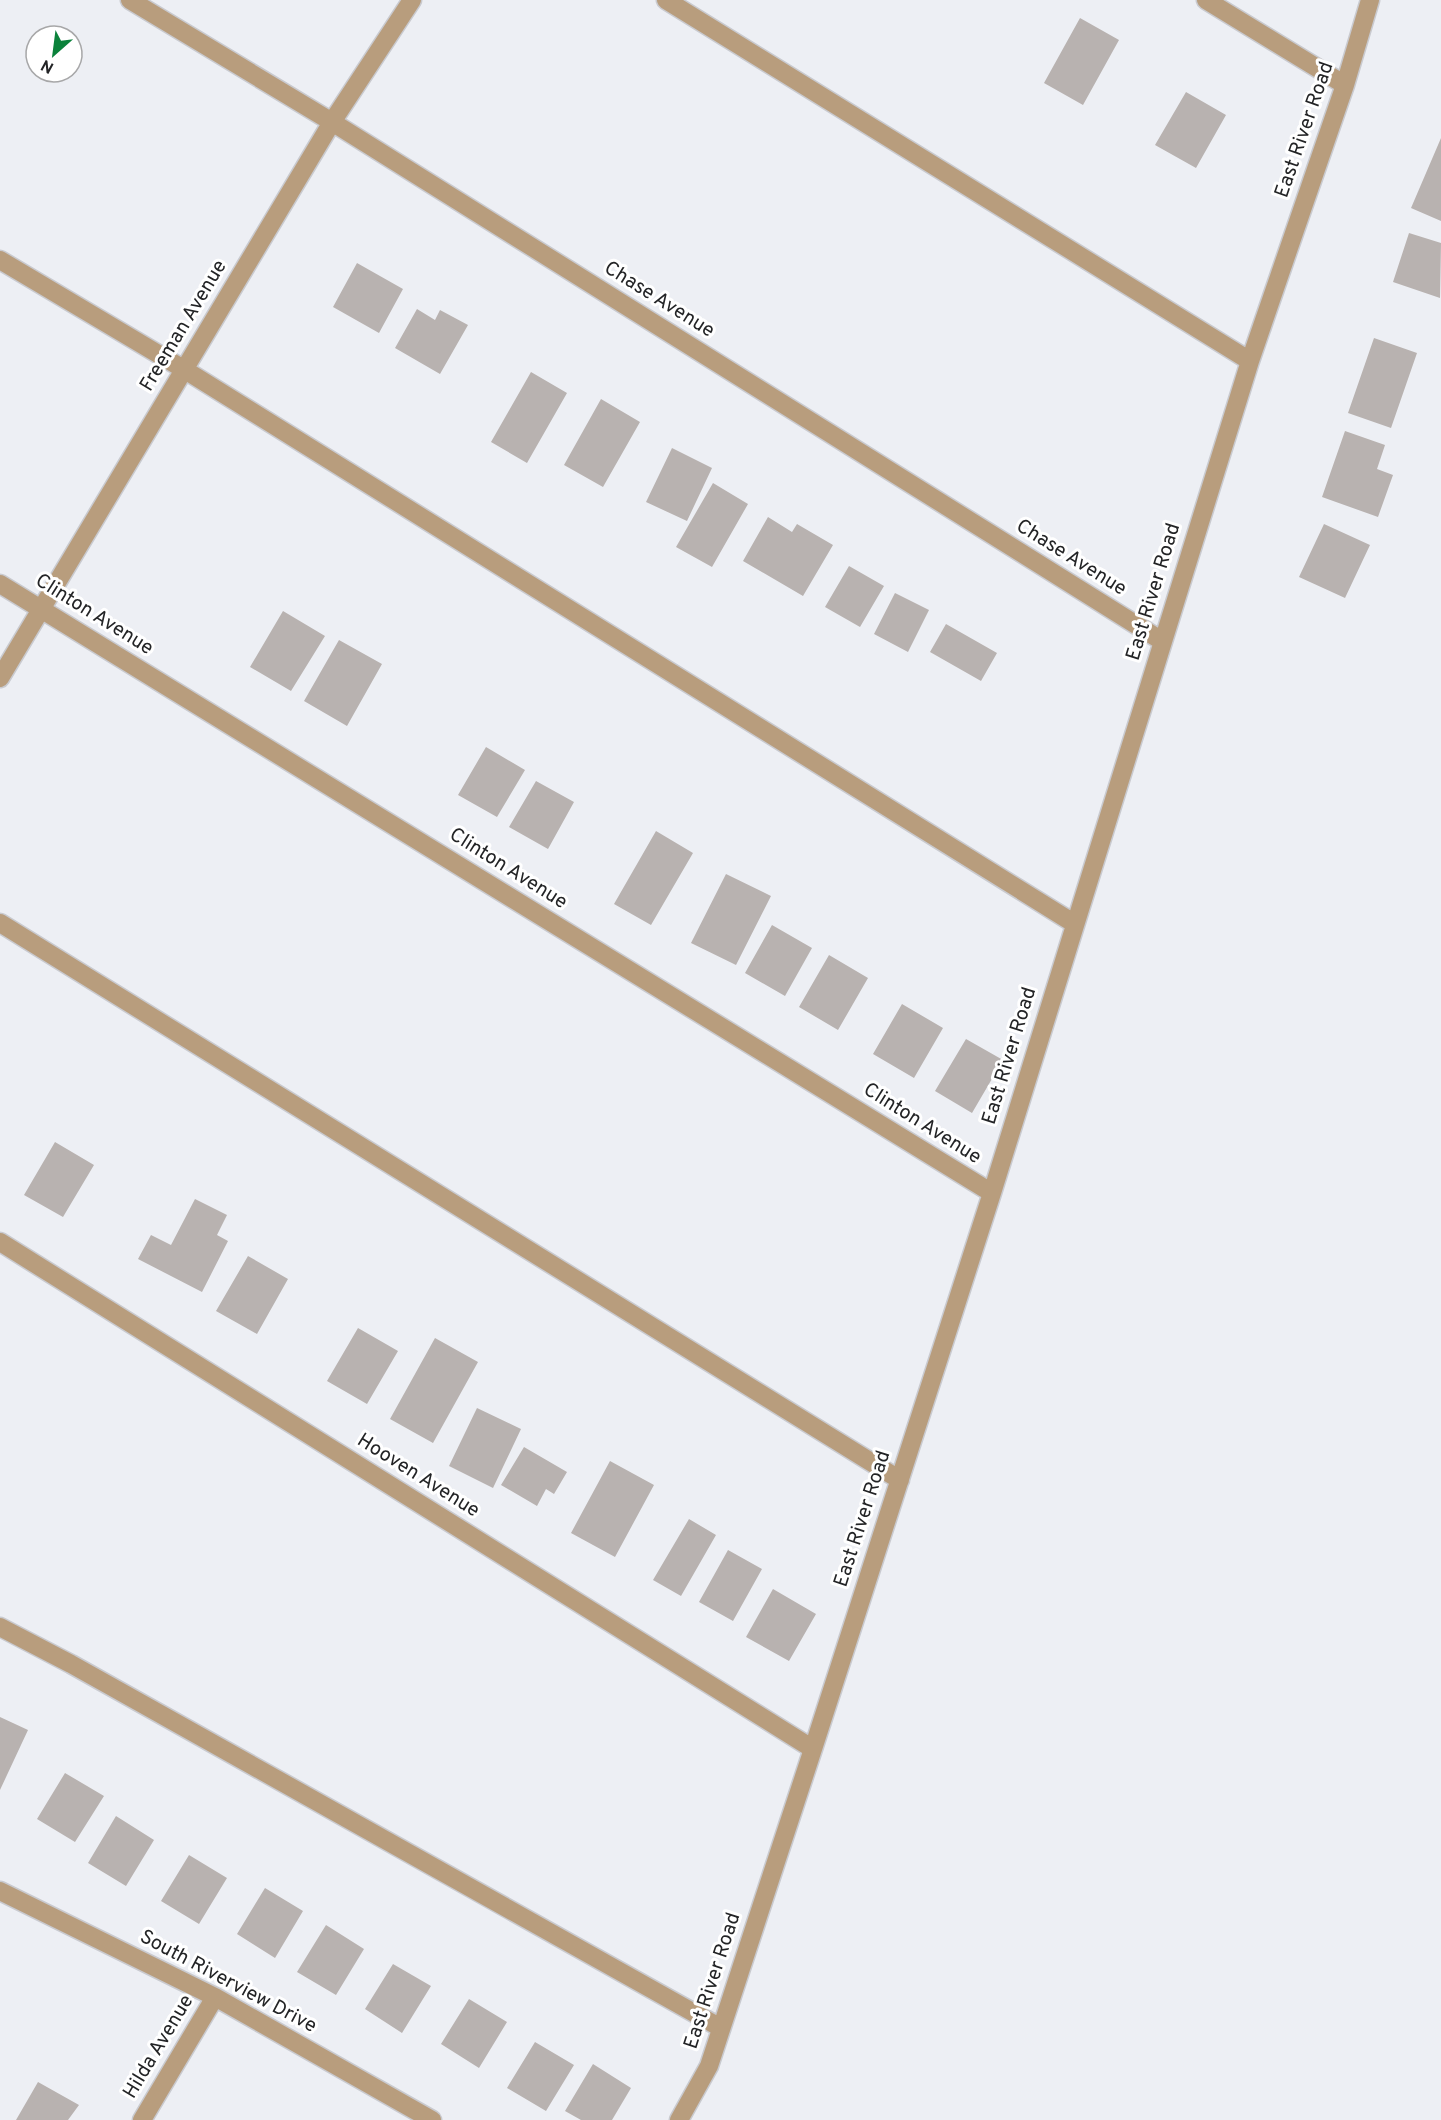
<svg xmlns="http://www.w3.org/2000/svg" width="1441" height="2120" font-family="Overpass,sans-serif">
	<style>
		.building { fill: #b8b2b0 }
		.lines { fill: none; stroke-linecap: round; stroke-linejoin: round }
		.minor-casing { stroke: #c9cacf; stroke-width: 21 }
		.minor { stroke: #b89d7d; stroke-width: 18 }
		.labels { text-anchor: middle; dominant-baseline: central; stroke-width: 6; stroke-linejoin: round; paint-order: stroke }
		.street-label { font-size: 20px; fill: #232426; stroke: #fff }
	</style>
	<rect width="100%" height="100%" fill="#edeff4"/>
	<path class="building" d="M1080,18L1119,40L1083,105L1044,83Z
		M1186,92L1226,115L1196,168L1155,145Z
		M1441,138V221L1411,208Z
		M1409,233L1441,243L1440,298L1393,282Z
		M357,263L403,289L379,333L333,307Z
		M417,309L435,320L440,310L468,325L440,374L395,348Z
		M1374,338L1417,353L1391,428L1348,413Z
		M531,372L567,393L527,463L491,442Z
		M601,399L640,422L603,487L564,465Z
		M1345,431L1385,445L1377,469L1393,475L1378,517L1322,497Z
		M672,448L712,468L687,521L646,502Z
		M713,483L748,504L712,567L676,547Z
		M768,517L792,532L797,524L833,545L803,596L743,561Z
		M1324,524L1370,545L1345,598L1299,577Z
		M849,566L884,586L860,627L825,607Z
		M895,593L929,610L908,652L874,634Z
		M283,611L325,636L291,691L250,667Z
		M946,624L997,653L981,681L930,652Z
		M339,640L382,664L347,726L304,701Z
		M486,747L525,770L497,817L458,795Z
		M536,781L574,802L548,849L509,827Z
		M656,831L693,853L651,925L614,904Z
		M726,874L771,896L736,965L691,943Z
		M772,925L812,948L785,996L745,973Z
		M829,955L868,978L838,1030L799,1007Z
		M902,1004L943,1028L914,1078L873,1054Z
		M966,1039L1003,1060L972,1113L935,1091Z
		M55,1142L94,1165L63,1217L24,1195Z
		M195,1199L227,1215L217,1235L228,1241L202,1292L138,1259L151,1235L171,1245Z
		M248,1256L288,1279L257,1334L216,1311Z
		M358,1328L398,1351L367,1404L327,1381Z
		M435,1338L478,1362L433,1443L390,1419Z
		M477,1408L521,1429L493,1488L449,1466Z
		M524,1447L567,1472L554,1494L546,1489L537,1506L501,1485Z
		M610,1461L654,1485L615,1557L571,1533Z
		M689,1519L716,1535L681,1596L653,1580Z
		M728,1550L762,1569L733,1621L699,1602Z
		M773,1589L816,1614L789,1661L746,1637Z
		M0,1717L28,1730L0,1790Z
		M65,1773L104,1796L75,1842L37,1819Z
		M116,1816L154,1840L126,1886L88,1863Z
		M189,1855L227,1878L199,1924L161,1901Z
		M265,1888L303,1911L275,1958L237,1934Z
		M326,1925L364,1949L336,1995L297,1972Z
		M393,1964L431,1986L402,2033L365,2009Z
		M469,1999L507,2022L479,2068L441,2044Z
		M535,2042L574,2065L546,2111L507,2088Z
		M593,2064L631,2088L612,2120H581L565,2111Z
		M38,2082L79,2105L68,2120H16Z"/>
	<g class="lines">
		<defs>
			<path id="minor" d="M130,0L332,122L1162,641
				M666,0L1250,361
				M1206,0L1345,85
				M0,260L185,370L1075,924
				M0,584L992,1193
				M0,678L332,122L412,0
				M0,923L900,1480
				M0,1242L813,1749
				M0,1627L71,1664L721,2028
				M0,1891L215,1997L432,2120
				M142,2120L215,1997
				M679,2120L709,2066L813,1749L992,1193L1250,361L1345,85L1370,0"/>
		</defs>
		<use href="#minor" class="minor-casing"/>
		<use href="#minor" class="minor"/>
	</g>
	<g class="labels">
		<g class="street-label">
			<text transform="translate(1305 130) rotate(-71)">East River Road</text>
			<text transform="translate(659 300) rotate(32)">Chase Avenue</text>
			<text transform="translate(184 326) rotate(-59)">Freeman Avenue</text>
			<text transform="translate(1071 558) rotate(32)">Chase Avenue</text>
			<text transform="translate(1154 592) rotate(-73)">East River Road</text>
			<text transform="translate(94 615) rotate(32)">Clinton Avenue</text>
			<text transform="translate(508 869) rotate(32)">Clinton Avenue</text>
			<text transform="translate(1010 1056) rotate(-73)">East River Road</text>
			<text transform="translate(922 1124) rotate(32)">Clinton Avenue</text>
			<text transform="translate(418 1476) rotate(32)">Hooven Avenue</text>
			<text transform="translate(863 1519) rotate(-72)">East River Road</text>
			<text transform="translate(713 1981) rotate(-72)">East River Road</text>
			<text transform="translate(228 1982) rotate(28)">South Riverview Drive</text>
			<text transform="translate(159 2047) rotate(-59)">Hilda Avenue</text>
		</g>
	</g>
	<g transform="translate(54 54) rotate(208)"><circle r="28" fill="#ffffff" stroke="#a7a7a8" stroke-width="1.5"/>
	<path d="M0-4.5L10 22L0 15L-10 22Z" fill="#0b823b"/>
	<text y="-9" font-size="16" font-weight="bold" text-anchor="middle" fill="#232426">N</text>
	</g>
</svg>
